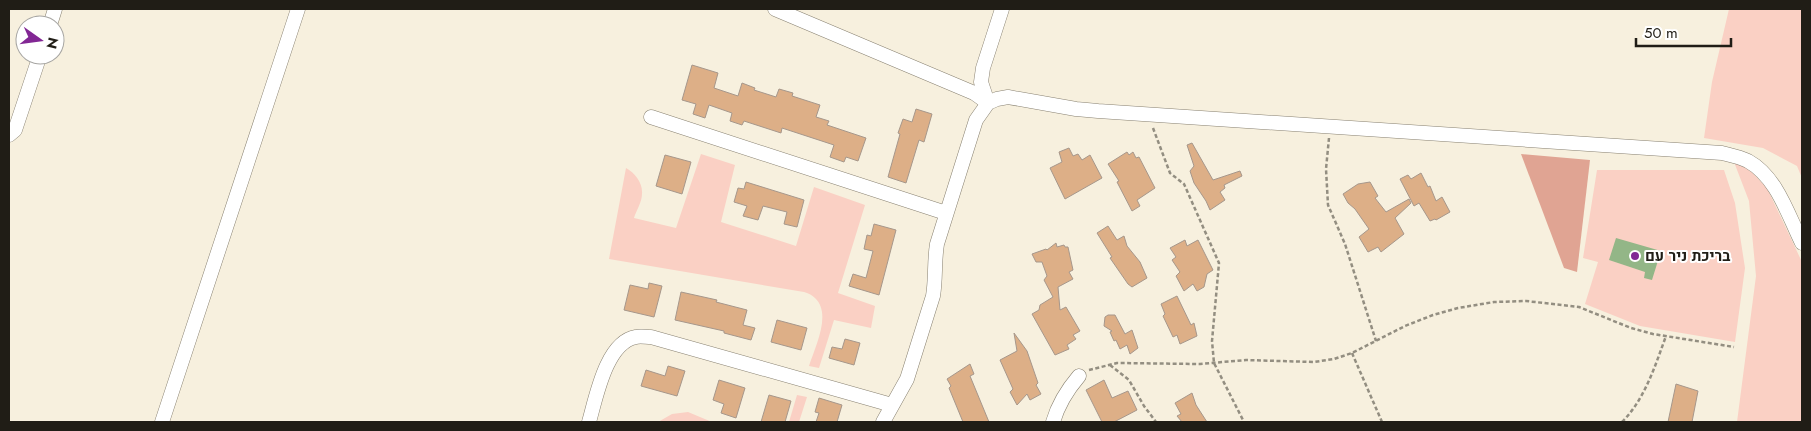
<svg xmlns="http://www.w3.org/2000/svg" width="1811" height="431" font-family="Jost,Heebo,sans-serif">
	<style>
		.green { fill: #fad0c4 }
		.forest { fill: #e0a493 }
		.water { fill: #93b687 }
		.building { fill: #ddaf87; stroke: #a6978b }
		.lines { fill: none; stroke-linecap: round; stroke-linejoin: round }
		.minor-casing { stroke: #888171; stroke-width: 15 }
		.path { stroke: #938e81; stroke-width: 2.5; stroke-dasharray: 4 2.5; stroke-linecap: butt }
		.minor { stroke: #fff; stroke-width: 14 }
		.poi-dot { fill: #822794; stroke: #fff; stroke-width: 2 }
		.labels { text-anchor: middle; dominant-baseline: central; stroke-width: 4; stroke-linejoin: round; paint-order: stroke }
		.poi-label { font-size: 15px; font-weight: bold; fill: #201d16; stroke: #fff; text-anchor: start }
	</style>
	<rect width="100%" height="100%" fill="#f7f0de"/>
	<path class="green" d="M1729,9H1802V178L1797,166L1763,148L1704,138L1712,82Z
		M701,154L735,165L721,222L796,246L814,187L865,205L838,293L875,306L871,328L834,320L819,368L809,366C815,347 832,314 815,298C812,295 808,293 804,292L609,259L626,168C635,173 643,183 642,194C642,202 636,211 634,218L676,228Z
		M1734,162L1746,166L1767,188L1802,262V422H1737L1756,276L1749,201Z
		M1597,170H1724L1735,203L1745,268L1735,342L1640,326L1585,304L1598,262L1583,258Z
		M797,395L807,397L799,422H789Z
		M688,412L712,422H658L672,414Z"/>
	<path class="forest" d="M1521,154L1590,160L1577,272L1564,268Z"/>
	<path class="water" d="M1616,238L1661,251L1652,280L1644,278L1645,272L1609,260Z"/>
	<path class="building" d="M692,65L718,73L714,88L738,96L742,83L755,88L754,90L776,97L779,89L793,93L792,96L820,105L816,117L829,121L827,125L866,138L858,161L846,157L844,162L830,157L834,145L782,128L781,133L744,121L742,125L730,121L732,113L709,105L705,118L693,114L696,104L682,100Z
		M916,109L932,114L924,142L919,140L906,183L888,177L900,134L898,133L903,119L912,122Z
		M1192,143L1213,180L1240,171L1242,176L1224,185L1225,188L1220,192L1225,200L1210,210L1206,201L1194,183L1190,171L1194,166L1187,145Z
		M1069,148L1073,156L1078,154L1082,160L1090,155L1102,178L1065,199L1050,168L1062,162L1059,152Z
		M1127,152L1129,155L1133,152L1136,158L1139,157L1155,188L1137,200L1140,206L1132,211L1117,182L1119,181L1108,164Z
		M665,155L691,162L682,194L656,186Z
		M1421,173L1428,187L1430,186L1436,201L1442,197L1450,212L1436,220L1435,219L1430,221L1419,203L1414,206L1400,179L1408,175L1411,179Z
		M746,182L804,200L797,227L784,224L787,212L763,206L758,220L743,216L747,206L734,202L738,188L744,189Z
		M1370,182L1378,196L1375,198L1386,212L1409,199L1411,203L1395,218L1404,234L1381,252L1378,247L1368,252L1359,237L1369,229L1355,209L1348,203L1343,194L1358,184Z
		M874,224L896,230L879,295L849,286L853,274L866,278L873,251L864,249L867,235L871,236Z
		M1108,226L1117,240L1124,236L1127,246L1140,262L1147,278L1132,287L1128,284L1110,258L1112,257L1097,233Z
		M1185,240L1187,246L1198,240L1213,270L1207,274L1204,287L1197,291L1193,284L1184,291L1176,276L1180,272L1172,260L1176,257L1170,248Z
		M1056,243L1057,247L1064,245L1065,247H1068L1073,270L1069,272L1073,279L1058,287L1060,310L1066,307L1080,331L1073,335L1076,339L1067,345L1069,349L1055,355L1032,314L1039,310L1040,305L1053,297L1044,280L1047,276L1042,262H1036L1032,254L1046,249L1047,250Z
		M649,283L662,286L654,317L624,310L630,285L648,289Z
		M681,292L717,300L716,302L747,310L743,325L755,328L751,340L724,333V331L675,320Z
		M1177,296L1191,325L1194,323L1197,336L1180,344L1177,335L1173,337L1163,316L1165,314L1161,304Z
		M1108,315H1115L1125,334L1132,330L1138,348L1130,354L1127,345L1120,349L1116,340L1114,341L1110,332L1112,331L1104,326L1105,317Z
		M777,320L807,328L801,350L771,342Z
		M1014,333L1027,351L1038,383L1036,385L1041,394L1030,400L1027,394L1017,405L1010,392L1013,389L1000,360L1017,351Z
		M845,339L860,343L854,365L829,358L832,347L842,349Z
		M970,364L974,374L970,376L989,422H963L949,388L951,386L947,379Z
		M668,366L685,371L677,396L641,386L646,370L665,376Z
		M719,380L745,388L736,418L721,413L724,404L713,400Z
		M1104,380L1112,398L1128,391L1137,410L1114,422H1102L1086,390Z
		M1676,384L1698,391L1692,422H1668Z
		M1192,393L1196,405L1207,422H1182L1177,416L1181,414L1175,403Z
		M769,395L791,401L785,422H761Z
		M819,398L842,405L837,422H816L819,413L815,412Z"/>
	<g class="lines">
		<defs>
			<path id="minor" d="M775,9L974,93L988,103
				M50,25L55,9
				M988,103L981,82L983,68L1002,9
				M651,117L946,213
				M9,135L15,130L40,55
				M162,422L298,9
				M589,422C596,398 606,342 636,337C640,336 646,337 651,337L892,405
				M883,422L907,379L933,296C936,279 934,262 937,244L976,120L988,103L997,99L1008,97L1076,109L1098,111L1722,153C1730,155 1740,157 1748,161C1777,177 1788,215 1802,243
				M1053,422C1058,405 1067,390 1079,376"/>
		</defs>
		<use href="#minor" class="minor-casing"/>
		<path class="path" d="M1153,128L1170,173L1184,184L1219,263L1212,341L1214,363L1244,422
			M1329,138L1326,169L1328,205L1345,244L1376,341
			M1352,353L1382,422
			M1110,365L1129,380L1144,406L1156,422
			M1089,370L1117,363L1200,364L1246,360L1314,362L1334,359L1352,353L1405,326L1433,315L1458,308L1494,302L1526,301L1579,307L1631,328L1653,334L1734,347
			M1622,422C1645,399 1655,366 1666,336"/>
		<use href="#minor" class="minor"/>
	</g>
	<circle class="poi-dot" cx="1635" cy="256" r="5"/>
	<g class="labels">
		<g class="poi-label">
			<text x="1645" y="256">בריכת ניר עם</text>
		</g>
	</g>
	<rect width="1811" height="431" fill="none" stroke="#201d16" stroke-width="20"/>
	<g transform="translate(40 40) rotate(104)"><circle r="24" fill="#ffffff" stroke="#a6a5a2"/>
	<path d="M0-4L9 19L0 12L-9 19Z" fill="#822794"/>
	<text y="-8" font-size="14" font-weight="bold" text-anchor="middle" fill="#201d16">N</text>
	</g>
	<path d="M1636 38v8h95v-8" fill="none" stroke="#201d16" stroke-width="2.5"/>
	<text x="1644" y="38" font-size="15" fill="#201d16" stroke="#ffffff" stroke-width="4" paint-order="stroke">50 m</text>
</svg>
